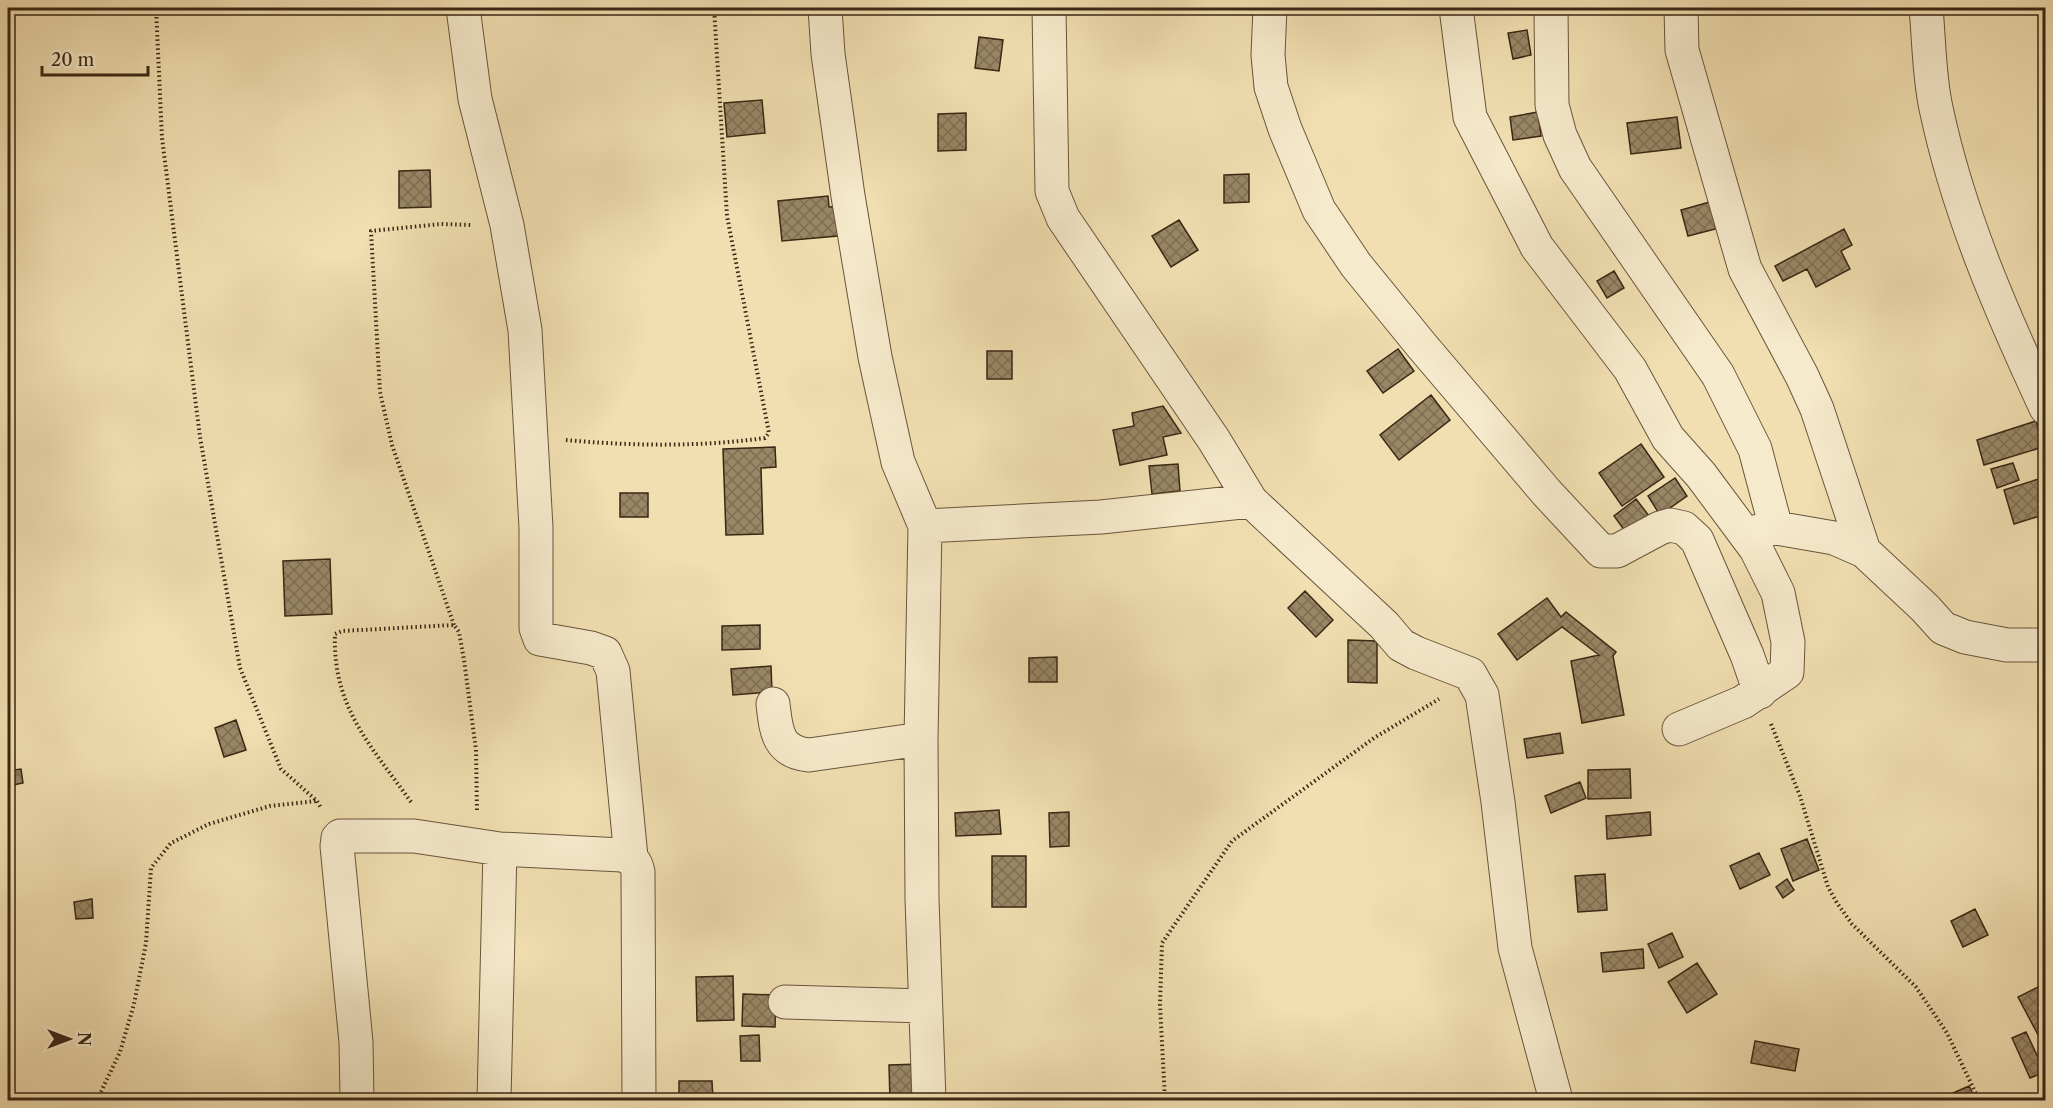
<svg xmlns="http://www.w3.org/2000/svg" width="2053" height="1108" font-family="'Libre Caslon Text',serif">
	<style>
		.building { fill: url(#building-cross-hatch); stroke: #3a2714; stroke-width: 1.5 }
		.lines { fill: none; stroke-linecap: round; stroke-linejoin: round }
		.minor-casing { stroke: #68553b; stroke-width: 35 }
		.path { stroke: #3a2714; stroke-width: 4; stroke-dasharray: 1.5 3; stroke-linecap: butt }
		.minor { stroke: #f6eacc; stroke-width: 33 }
	</style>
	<defs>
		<pattern id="building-cross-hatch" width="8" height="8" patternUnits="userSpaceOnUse" patternTransform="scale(1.5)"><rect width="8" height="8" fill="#998766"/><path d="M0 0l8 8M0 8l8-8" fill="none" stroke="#7e6e53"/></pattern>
	</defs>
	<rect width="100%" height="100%" fill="#f1dfb1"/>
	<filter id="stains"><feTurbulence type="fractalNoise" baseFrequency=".00333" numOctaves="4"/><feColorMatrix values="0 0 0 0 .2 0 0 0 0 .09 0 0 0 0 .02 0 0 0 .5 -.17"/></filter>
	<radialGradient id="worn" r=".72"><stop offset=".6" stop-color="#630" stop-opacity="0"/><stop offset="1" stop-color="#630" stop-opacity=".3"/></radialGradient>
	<path class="building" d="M1527,30L1531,55L1513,59L1508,33Z
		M979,37L1003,40L999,71L975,68Z
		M762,100L765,133L727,137L724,103Z
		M1538,112L1541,136L1513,140L1510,117Z
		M966,113V150L938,151V114Z
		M1677,117L1681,148L1631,154L1627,123Z
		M430,170L431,207L399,208V171Z
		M1249,174V202L1224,203V175Z
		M828,196L829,207L846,206L849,235L782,241L778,201Z
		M1717,200L1723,227L1688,236L1681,210Z
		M1179,220L1198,250L1171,267L1152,236Z
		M1844,229L1852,245L1841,251L1850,269L1816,287L1807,269L1783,281L1775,266Z
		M1614,271L1624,288L1607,298L1597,281Z
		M1398,349L1414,371L1383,393L1367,371Z
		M987,351H1012V379H987Z
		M1431,395L1450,420L1399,460L1380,435Z
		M1163,406L1181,433L1163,437L1167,455L1120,465L1113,430L1134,426L1132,413Z
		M2036,421L2043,447L1984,465L1977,440Z
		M1641,444L1664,477L1622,506L1599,473Z
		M775,447L776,467L761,468L763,534L726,535L723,449Z
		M2013,463L2019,480L1997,488L1991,469Z
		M1178,464L1180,491L1152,494L1149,466Z
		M2045,477L2046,514L2014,524L2004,490Z
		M1675,478L1687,496L1660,515L1648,496Z
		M620,493H648V517H620Z
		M1636,499L1653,521L1630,538L1614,516Z
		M330,559L332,614L285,616L283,561Z
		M1305,591L1333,620L1316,637L1288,608Z
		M1547,598L1561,617L1566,612L1616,652L1613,656L1624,715L1582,723L1571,661L1599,655L1562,627L1517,660L1498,634Z
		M760,625V649L722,650V626Z
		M1348,640L1377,641V683L1348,682Z
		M1057,657V682H1029V658Z
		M771,666L772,692L733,695L731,669Z
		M236,720L246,750L224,757L215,728Z
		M1560,733L1563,753L1527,758L1524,739Z
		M21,769L23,783L8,786V771Z
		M1630,769L1631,798L1588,799V770Z
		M1580,782L1586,798L1551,813L1545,796Z
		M999,810L1001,834L956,836L955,813Z
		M1069,812V846L1050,847L1049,813Z
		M1650,812L1651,835L1607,839L1606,816Z
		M1807,839L1819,870L1793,881L1781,849Z
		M1759,853L1770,875L1740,889L1730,866Z
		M992,856H1026V907H992Z
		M1605,874L1607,910L1578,912L1575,876Z
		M1787,879L1794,890L1783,898L1776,887Z
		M92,899L93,918L76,919L74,902Z
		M1975,909L1988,935L1963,947L1951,921Z
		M1672,933L1683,957L1659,968L1648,944Z
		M1643,949L1644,968L1603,972L1601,953Z
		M1697,963L1717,994L1687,1013L1668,982Z
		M733,976L734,1020L697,1021L696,977Z
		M2046,983V1050L2018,997Z
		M743,994L776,995L775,1027L742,1026Z
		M2026,1032L2045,1072L2030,1078L2012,1038Z
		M759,1035L760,1061H741L740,1036Z
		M1755,1041L1799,1049L1795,1071L1751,1063Z
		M921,1064L922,1100H890L889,1065Z
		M679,1081H712L713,1100H679Z
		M1969,1086L1976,1100H1937Z"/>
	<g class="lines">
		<defs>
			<path id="minor" d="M463,8L475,99L507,225L525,330L536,528V628L540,639L591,648L605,653L613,671L631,857
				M825,8L828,54L848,196L875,357L898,462L925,526
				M1049,8L1052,191L1063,218L1214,440L1251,501
				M1270,8L1268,55L1271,87L1285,129L1319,210L1356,265L1422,346L1547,493L1601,551H1617L1660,528L1670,525L1684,528L1697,540L1747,655L1760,692
				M1456,8L1470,117L1537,247L1630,369L1668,438L1701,475L1756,549L1778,593L1788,642L1787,672L1743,702L1679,729
				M1551,8L1552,105L1560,135L1575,168L1718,375L1755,449L1776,528
				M1681,8L1682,50L1745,269L1802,376L1817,409L1864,551
				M1926,8C1929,39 1929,77 1936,108C1958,213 2001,311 2046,408
				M1754,532L1776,528L1834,538L1864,551L1925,608L1943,628L1965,637L2007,645H2046
				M773,704C776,730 777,752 809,755L921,739
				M785,1002L925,1006
				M357,1100L356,1042L337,846L338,838L340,836H414L500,849L622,855C633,858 636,862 638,872L639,1100
				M494,1100L500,849
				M929,1100L922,899L921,739L925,526L1101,517L1251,501L1384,625L1401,645L1416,653L1470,674L1482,695L1498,802L1515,948L1556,1100"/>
		</defs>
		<use href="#minor" class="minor-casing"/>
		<path class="path" d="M156,8L162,138L200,437L240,668L281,769L317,801L321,808
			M566,440C632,446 699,447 765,438L769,433L727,216L714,8
			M454,625L392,445L380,392L371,231L441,224L471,225
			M1771,724L1800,796L1828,887L1837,903L1852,924L1916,987L1947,1033L1979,1100
			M411,802C372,747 332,707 335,634L342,631L454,625L459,632L464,660L476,750L477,812
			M97,1100L120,1052L134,1004L146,943L151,868L171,843L209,824L270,806L316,801
			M1165,1100L1160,1005L1162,943L1232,841L1374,738L1439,699"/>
		<use href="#minor" class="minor"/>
	</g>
	<rect width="2053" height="1108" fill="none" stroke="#f1dfb1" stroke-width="30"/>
	<rect x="9" y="9" width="2035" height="1090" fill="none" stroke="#3a2714" stroke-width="3"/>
	<rect x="15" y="15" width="2023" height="1078" fill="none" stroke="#3a2714" stroke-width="1.5"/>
	<g transform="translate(69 1039) rotate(90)" stroke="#f6eacc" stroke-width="4.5" paint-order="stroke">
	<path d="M0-4.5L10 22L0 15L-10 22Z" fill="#3a2714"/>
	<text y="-9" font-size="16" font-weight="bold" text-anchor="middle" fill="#3a2714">N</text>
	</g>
	<path d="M42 66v9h106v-9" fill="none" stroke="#3a2714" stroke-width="3"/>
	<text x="51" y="66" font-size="18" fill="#3a2714" stroke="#f6eacc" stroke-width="4.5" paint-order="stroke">20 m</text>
	<rect width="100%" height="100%" filter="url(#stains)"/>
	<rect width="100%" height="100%" fill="url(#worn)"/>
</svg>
